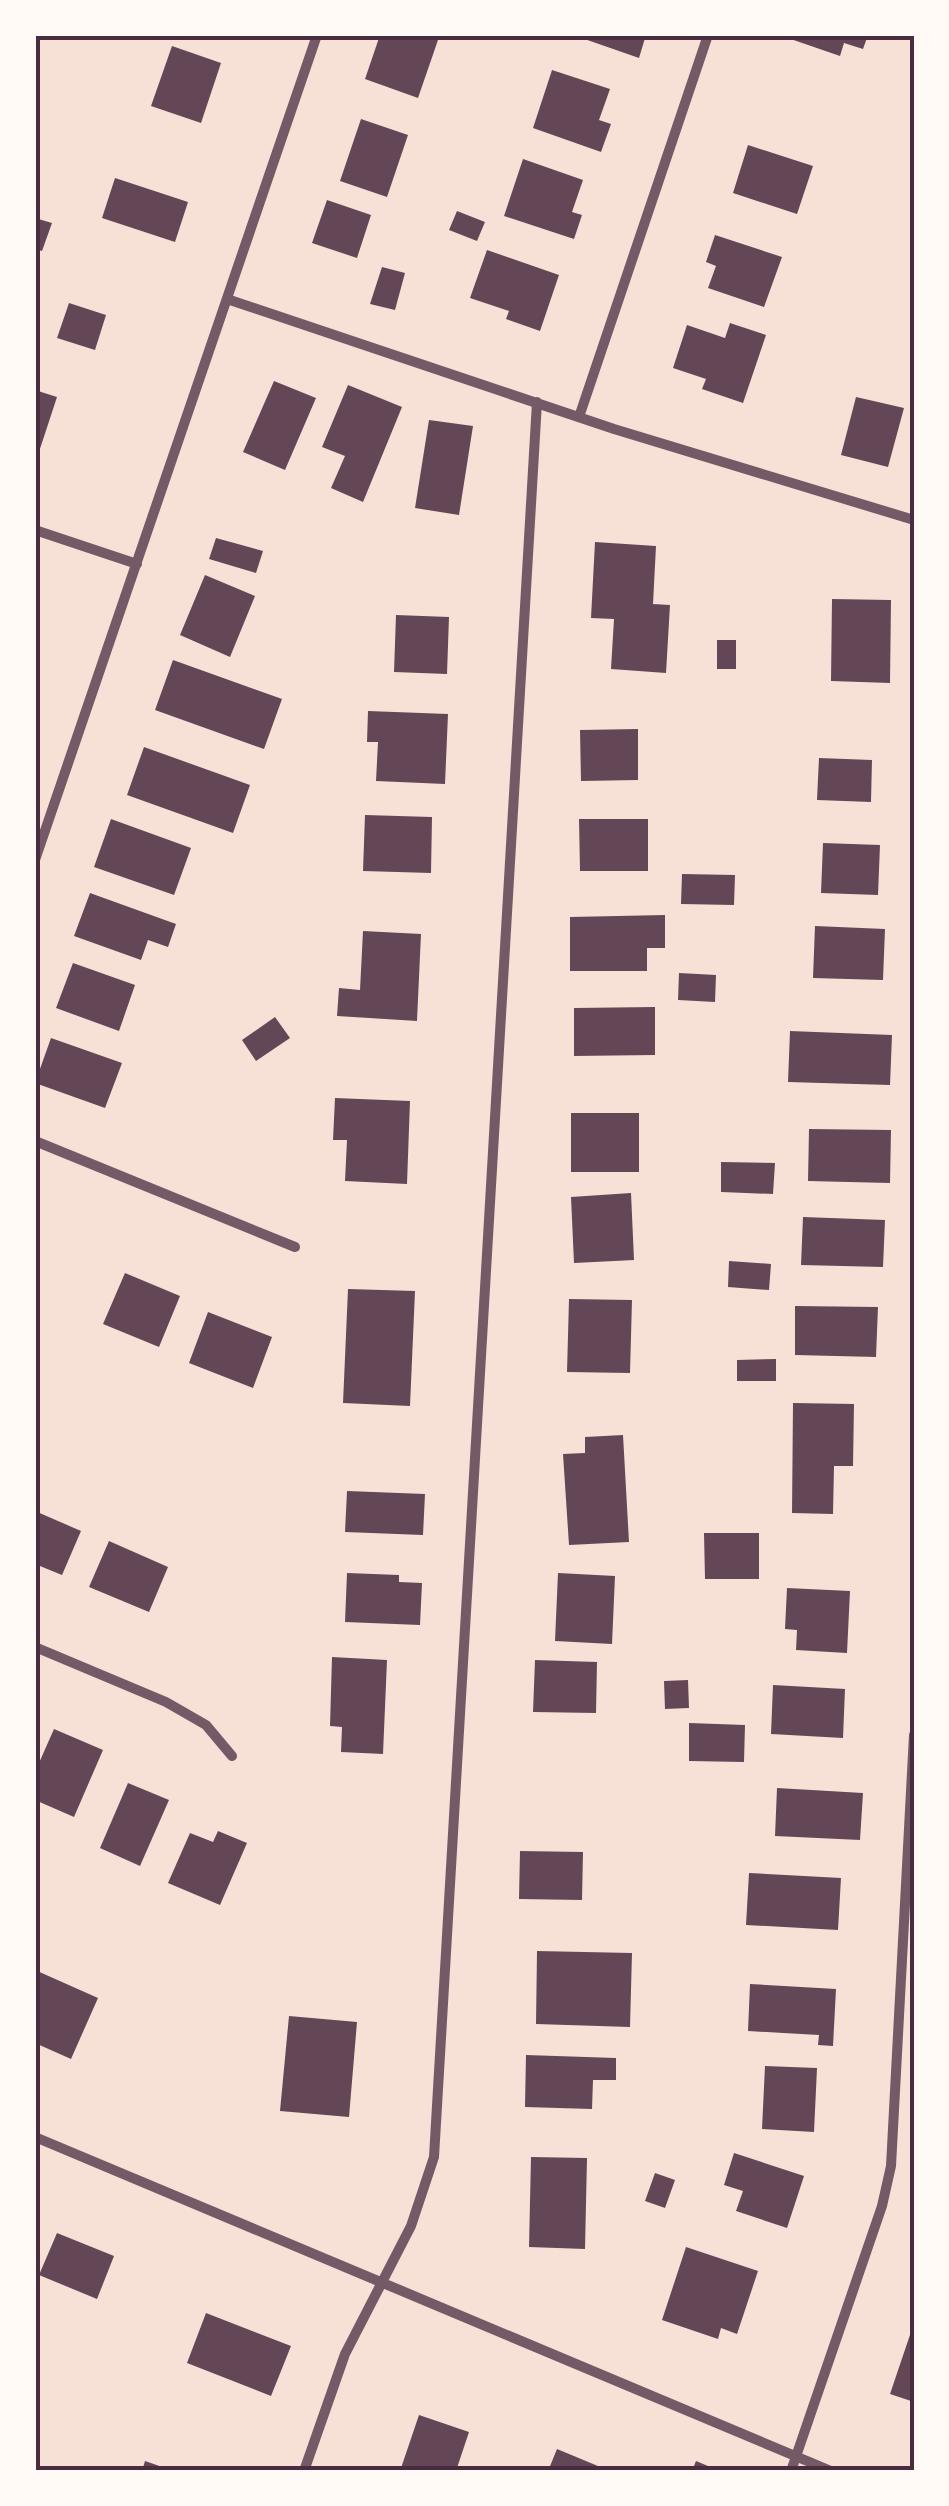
<svg xmlns="http://www.w3.org/2000/svg" width="949" height="2506" font-family="Figtree,sans-serif">
	<style>
		.building { fill: #644757 }
		.lines { fill: none; stroke-linecap: round; stroke-linejoin: round }
		.minor { stroke: #755966; stroke-width: 10 }
		.neatline { fill: none; stroke: #4a2c40; stroke-width: 4 }
	</style>
	<rect width="100%" height="100%" fill="#f7e1d7"/>
	<path class="building" d="M380,35H425L438,40L418,98L365,79Z
		M573,35H646L639,58Z
		M779,35H868L863,49L844,43L840,56Z
		M172,46L221,63L201,123L151,106Z
		M552,70L610,89L599,120L611,124L601,152L533,128Z
		M361,119L408,135L387,197L340,181Z
		M748,145L813,166L797,214L733,193Z
		M523,159L583,180L572,212L582,215L574,239L504,216Z
		M115,178L188,202L175,242L102,218Z
		M327,200L371,215L357,258L312,243Z
		M457,211L485,222L477,241L449,230Z
		M35,218L52,223L42,251L35,249Z
		M715,235L782,257L764,307L708,288L716,266L706,262Z
		M487,250L559,275L540,331L506,319L509,311L470,298Z
		M382,267L405,273L395,310L370,304Z
		M69,303L106,315L95,350L57,338Z
		M730,323L766,335L743,403L702,389L706,379L673,368L687,325L725,338Z
		M274,381L316,398L285,470L243,452Z
		M348,385L402,407L363,502L331,488L345,456L322,447Z
		M35,390L57,397L36,461H35Z
		M856,397L904,408L888,467L841,455Z
		M429,420L473,426L459,515L415,508Z
		M216,538L263,551L256,573L209,559Z
		M595,542L656,546L653,604L670,605L666,673L611,669L614,619L591,618Z
		M205,575L255,596L230,657L180,635Z
		M832,599L891,600L890,683L831,681Z
		M396,615L449,617L447,674L394,672Z
		M717,640H736V669H717Z
		M173,660L282,699L264,749L155,710Z
		M368,711L448,714L445,784L376,781L378,742H367Z
		M638,729V780L581,781L580,730Z
		M144,747L250,785L233,833L127,795Z
		M819,758L872,760L871,802L817,800Z
		M365,815L432,817L431,873L363,871Z
		M111,819L191,848L174,895L94,867Z
		M579,819H648V871H580Z
		M823,843L880,845L878,895L821,893Z
		M682,874L735,875L734,905L681,904Z
		M90,893L176,924L168,947L148,940L141,960L74,936Z
		M665,915V948H647V971H570V917Z
		M815,926L885,929L883,980L813,978Z
		M363,931L421,934L417,1021L337,1016L339,988L360,990Z
		M73,963L135,985L119,1031L56,1008Z
		M679,973L716,975L715,1002L678,1000Z
		M655,1007V1055L574,1056V1008Z
		M275,1017L290,1038L256,1061L242,1040Z
		M790,1031L892,1035L890,1085L788,1082Z
		M51,1038L122,1063L105,1108L35,1083Z
		M335,1098L410,1101L407,1184L345,1181L347,1140H333Z
		M571,1113H639V1172H571Z
		M809,1129L891,1130L890,1183L808,1181Z
		M721,1162L775,1163L773,1194L721,1192Z
		M631,1193L634,1260L574,1263L571,1197Z
		M803,1217L885,1220L883,1267L801,1265Z
		M729,1261L771,1264L769,1290L728,1287Z
		M125,1273L180,1296L159,1347L103,1324Z
		M348,1289L415,1291L410,1406L343,1403Z
		M569,1299L632,1300L630,1373L567,1372Z
		M795,1306L878,1307L876,1357L795,1355Z
		M208,1312L272,1337L253,1388L189,1363Z
		M776,1359V1381H737V1360Z
		M793,1403L854,1404L853,1466H834L833,1514L792,1513Z
		M623,1435L629,1542L569,1545L563,1454L585,1453V1437Z
		M347,1491L425,1494L423,1535L345,1532Z
		M35,1511L81,1531L62,1575L35,1564Z
		M704,1533H759V1579H705Z
		M109,1541L168,1567L149,1612L89,1587Z
		M347,1573L399,1575V1582L422,1583L420,1625L345,1622Z
		M558,1573L615,1576L612,1644L555,1641Z
		M787,1588L850,1591L847,1653L796,1650L797,1630L785,1629Z
		M332,1657L387,1660L383,1754L341,1752L342,1727L330,1726Z
		M535,1660L597,1662L596,1713L533,1712Z
		M688,1680L689,1708L665,1709L664,1681Z
		M773,1685L845,1689L843,1738L771,1734Z
		M689,1723L745,1725L744,1762L689,1761Z
		M54,1729L103,1750L74,1817L35,1800V1772Z
		M128,1783L169,1800L140,1866L100,1848Z
		M777,1788L863,1793L860,1840L775,1836Z
		M218,1831L247,1843L220,1905L168,1883L190,1833L213,1842Z
		M520,1851L583,1852L582,1900L519,1899Z
		M749,1873L841,1878L838,1930L746,1925Z
		M537,1951L632,1953L630,2027L536,2024Z
		M35,1970L98,1998L71,2059L35,2043Z
		M750,1984L836,1989L833,2046L818,2045L819,2035L748,2031Z
		M289,2016L357,2022L349,2117L280,2111Z
		M526,2055L616,2058V2080H593L592,2109L525,2107Z
		M765,2066L817,2068L814,2132L762,2129Z
		M734,2153L804,2176L787,2228L736,2211L743,2191L724,2185Z
		M531,2157L587,2158L585,2249L529,2247Z
		M655,2173L675,2180L665,2208L645,2201Z
		M57,2233L114,2256L97,2299L39,2275Z
		M686,2247L758,2271L737,2334L721,2328L718,2339L662,2320Z
		M206,2313L291,2346L271,2396L187,2363Z
		M914,2323V2402L890,2394Z
		M419,2415L469,2432L456,2471H400Z
		M557,2449L610,2471H548Z
		M145,2461L171,2470V2471H142Z
		M696,2461L720,2471H692Z"/>
	<g class="lines">
		<path class="minor" d="M227,299L614,429L914,520
			M579,417L708,35
			M35,530L137,564
			M35,860L317,35
			M35,1141L295,1247
			M35,1647L166,1702L206,1725L232,1756
			M35,2137L831,2471
			M304,2471L345,2354L411,2226L434,2157L537,402
			M791,2471L882,2206L891,2166L914,1735"/>
	</g>
	<rect width="949" height="2506" fill="none" stroke="#fffaf5" stroke-width="75"/>
	<rect x="38" y="38" width="874" height="2430" class="neatline"/>
</svg>
